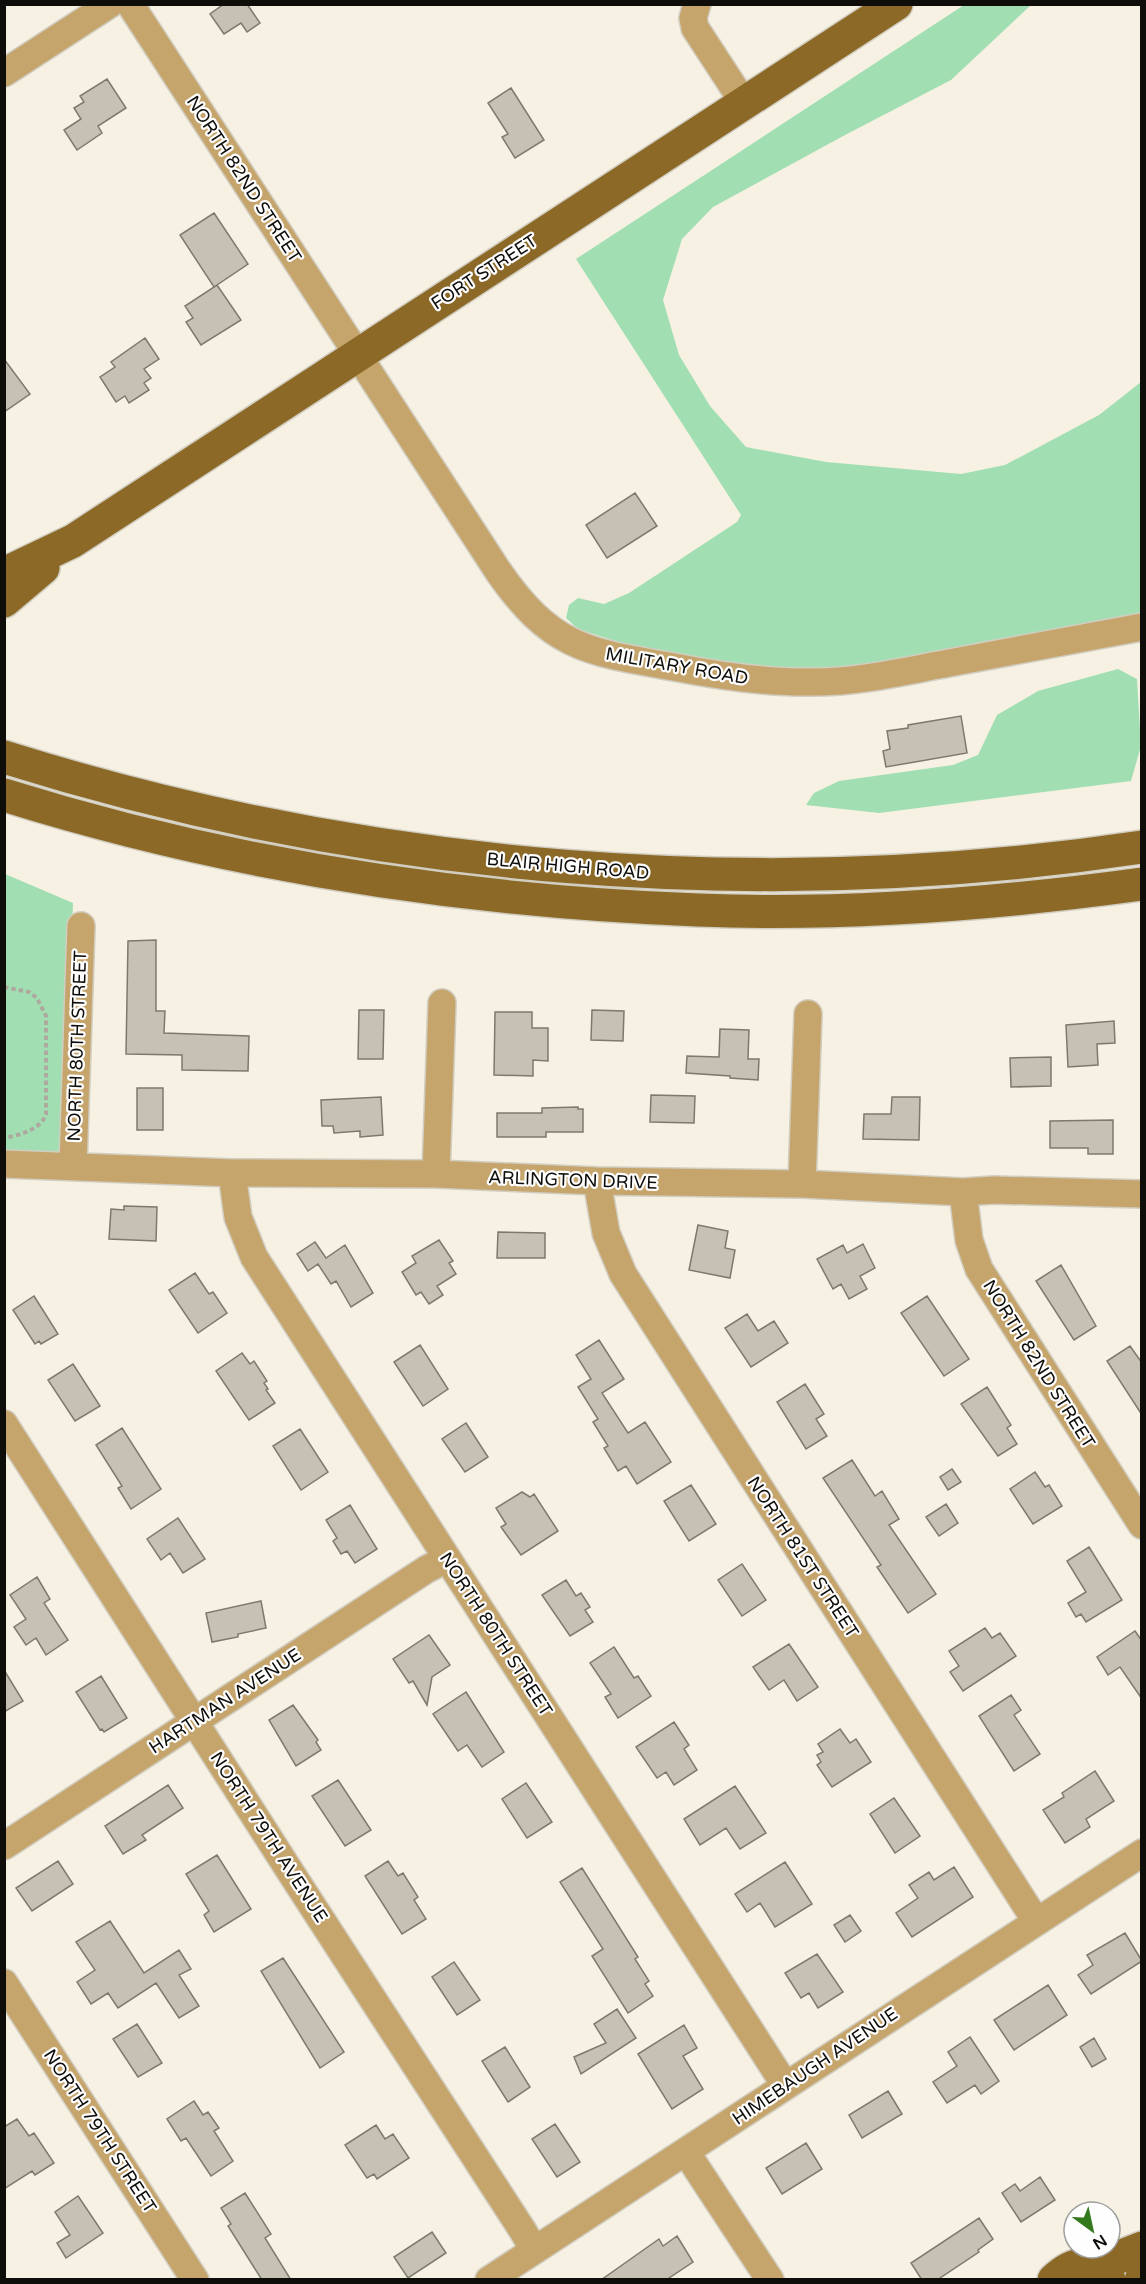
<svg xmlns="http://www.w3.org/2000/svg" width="1146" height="2284" font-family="'Varela Round',sans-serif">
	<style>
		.green { fill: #a1dfb2 }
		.building { fill: #c6c1b4; stroke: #7e796d; stroke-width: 1.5 }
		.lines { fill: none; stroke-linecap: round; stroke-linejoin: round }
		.minor-casing { stroke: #d1cdc0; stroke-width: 30 }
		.major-casing { stroke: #d1cdc0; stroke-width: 36 }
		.path { stroke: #ada99f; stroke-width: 4; stroke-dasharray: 4.5 3; stroke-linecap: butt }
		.minor { stroke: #c6a56d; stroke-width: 27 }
		.major { stroke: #8c6926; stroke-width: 33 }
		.labels { text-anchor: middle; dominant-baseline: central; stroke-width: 4.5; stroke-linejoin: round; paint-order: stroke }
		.street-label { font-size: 18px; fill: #0f0d09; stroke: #fefefe }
	</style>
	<rect width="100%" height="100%" fill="#f6f1e3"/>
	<path class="green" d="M964,5H1031L951,80L845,135L713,207L682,239L663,300L679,355L710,406L746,447L826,462L961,474L1005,465L1099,415L1141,382V617L871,667L799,673L641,649L578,629L566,618L569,605L578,598L604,604L629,593L737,522L741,515L576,259Z
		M1118,669L1137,679L1141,746L1131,781L879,813L806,805L814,793L839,781L953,765L978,755L997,715L1038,691Z
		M5,874L73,903L65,1139L63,1148L57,1153L5,1155Z"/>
	<path class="building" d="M224,4H247L260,23L247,32L241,23L224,34L210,14Z
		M107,79L126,108L98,126L102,133L77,150L64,130L81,119L74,108L84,102L80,96Z
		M511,88L544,140L515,158L502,137L508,134L488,103Z
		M214,213L248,264L214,287L180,235Z
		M217,285L241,320L201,345L186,322L193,318L185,306Z
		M145,338L159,359L144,369L151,378L144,383L149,390L129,403L125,396L116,402L100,377L115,367L111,362Z
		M4,359L30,394L4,412Z
		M635,493L657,526L607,558L586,525Z
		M961,716L967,753L886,767L883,751L890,749L887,731L908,728V725Z
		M156,940V1011H165L164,1033L249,1036L248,1071L182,1070V1055L126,1054L128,941Z
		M359,1010H384L383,1059H358Z
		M592,1010L624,1011L623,1041L591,1040Z
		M495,1012H532V1028H548V1061L533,1060V1076L494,1075Z
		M1114,1021L1115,1043L1097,1044L1098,1065L1068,1067L1066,1025Z
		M720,1029L749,1030L748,1059H759L758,1080L730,1078V1076L686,1073L687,1056L719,1057Z
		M1051,1057V1086L1011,1087L1010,1058Z
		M137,1088H163V1130H137Z
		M651,1095L695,1096L694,1123L650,1122Z
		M381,1097L383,1135L360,1137V1131L334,1133L333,1126H322L321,1100Z
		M892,1097H920L919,1140L863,1139L864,1114H891Z
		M578,1107V1109H583V1132H546V1137H497V1113H542V1108Z
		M1113,1120V1154H1088V1148H1050V1121Z
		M124,1206L157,1207L156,1241L109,1239L111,1209L124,1210Z
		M698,1225L728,1231L725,1248L735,1250L730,1278L689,1270Z
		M498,1232L545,1233V1258H497Z
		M439,1240L453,1261L449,1263L456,1274L437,1286L443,1295L429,1304L421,1292L416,1295L402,1272L416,1263L412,1256Z
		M315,1242L326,1258L345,1245L373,1293L351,1307L336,1281L331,1284L318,1264L308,1271L297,1254Z
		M863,1244L875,1268L860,1276L867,1289L849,1299L841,1284L833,1289L817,1259L843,1245L847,1253Z
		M1061,1265L1096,1326L1074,1340L1036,1281Z
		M195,1273L209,1294L213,1292L227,1313L198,1333L169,1290Z
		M34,1296L58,1334L41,1344L39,1341L35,1344L13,1310Z
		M927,1296L969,1359L944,1376L901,1313Z
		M747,1314L758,1331L774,1321L788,1343L751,1367L725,1328Z
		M599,1340L624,1379L602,1393L628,1433L645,1422L671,1462L637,1484L626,1466L618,1471L604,1448L608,1446L593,1422L598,1419L578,1387L591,1379L576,1355Z
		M420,1345L448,1389L423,1406L394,1362Z
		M1130,1346L1142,1363V1415L1107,1361Z
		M242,1353L250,1364L254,1361L267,1381L264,1383L268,1389L266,1390L275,1403L249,1420L216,1371Z
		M73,1364L100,1406L75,1421L48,1380Z
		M805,1384L824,1414L816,1419L827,1436L806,1449L777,1402Z
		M987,1387L1011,1425L1007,1428L1017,1444L998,1456L961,1404Z
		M466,1423L488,1457L465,1472L442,1439Z
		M122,1428L161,1489L131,1509L118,1488L122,1486L96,1445Z
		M300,1429L328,1472L301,1490L273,1446Z
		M852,1460L875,1496L882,1491L899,1519L889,1525L936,1594L908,1613L877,1567L881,1565L823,1478Z
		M952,1469L961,1482L948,1490L940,1477Z
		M1035,1472L1045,1487L1049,1485L1062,1506L1033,1524L1010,1489Z
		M691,1485L716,1524L689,1541L664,1501Z
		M522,1492L530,1497L534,1494L558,1531L521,1555L501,1527L506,1524L496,1508Z
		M946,1504L958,1523L939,1536L926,1517Z
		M350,1505L377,1549L355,1563L347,1551L341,1554L333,1541L337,1538L326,1520Z
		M178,1518L205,1559L183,1573L170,1553L161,1560L147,1539Z
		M1089,1547L1122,1600L1086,1622L1081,1614L1076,1617L1068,1603L1086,1592L1067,1561Z
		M742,1564L766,1600L742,1616L718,1580Z
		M37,1577L50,1599L44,1603L68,1640L46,1655L36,1638L26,1645L14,1627L26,1619L10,1595Z
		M566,1580L576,1596L581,1593L590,1607L585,1610L593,1622L570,1636L542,1595Z
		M261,1601L266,1628L238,1634V1637L212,1642L206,1613Z
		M985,1628L992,1638L1000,1633L1016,1656L963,1691L950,1672L959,1666L949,1651Z
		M1135,1631L1142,1641V1699L1120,1667L1108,1675L1097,1657Z
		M429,1635L450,1665L432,1677L427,1705L413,1681L409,1683L393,1659Z
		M789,1644L818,1687L797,1701L784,1680L769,1690L753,1667Z
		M614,1647L634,1678L638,1676L651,1696L618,1718L605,1697L611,1694L590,1663Z
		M4,1670L23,1701L4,1712Z
		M101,1676L127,1718L104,1732L102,1729L100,1730L76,1692Z
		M466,1692L504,1752L482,1767L467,1745L458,1751L433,1714Z
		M1011,1695L1021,1710L1014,1715L1040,1754L1014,1771L979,1716Z
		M293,1705L318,1740L316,1742L321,1750L296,1766L269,1720Z
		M674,1722L689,1745L684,1749L697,1770L674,1785L666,1772L657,1778L636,1747Z
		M840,1729L850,1743L856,1739L871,1762L832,1787L817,1765L821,1762L817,1755L823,1752L818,1744Z
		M1095,1771L1114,1801L1086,1819L1090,1827L1065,1843L1043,1810L1064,1797L1062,1793Z
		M338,1780L371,1830L345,1846L312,1796Z
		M526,1783L552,1822L527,1838L502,1799Z
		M168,1785L183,1808L142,1835L146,1840L123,1854L105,1826Z
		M735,1786L766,1833L740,1849L726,1828L700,1845L684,1819Z
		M894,1798L920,1836L895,1853L870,1814Z
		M217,1855L251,1909L214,1932L204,1915L209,1911L186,1874Z
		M58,1861L73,1884L32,1911L16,1888Z
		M388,1861L398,1876L403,1873L418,1897L414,1900L426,1919L402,1934L365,1876Z
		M785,1862L812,1904L775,1927L760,1903L747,1912L735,1894Z
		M954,1867L973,1897L912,1937L896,1913L918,1898L909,1885L929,1872L934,1880Z
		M582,1868L638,1957L635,1959L649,1981L645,1984L653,1996L628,2013L592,1956L603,1949L560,1882Z
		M850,1915L861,1931L845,1942L834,1925Z
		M110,1921L144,1973L179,1950L191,1969L179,1975L199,2006L179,2018L156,1983L118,2008L108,1993L91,2004L77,1982L95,1970L76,1942Z
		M1125,1933L1142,1961L1091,1994L1078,1975L1093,1965L1087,1955Z
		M817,1954L843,1992L818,2008L809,1993L801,1998L785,1973Z
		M283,1958L344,2052L320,2068L261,1971Z
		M454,1962L480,2000L457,2015L432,1977Z
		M1048,1985L1067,2015L1014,2050L994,2020Z
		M617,2009L636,2038L581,2074L574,2057L606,2043L594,2024Z
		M137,2024L162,2063L138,2077L113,2039Z
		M684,2025L697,2048L683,2056L703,2089L672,2109L638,2054Z
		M970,2037L999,2081L981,2094L975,2085L947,2103L933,2082L957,2066L948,2052Z
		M1094,2038L1106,2059L1092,2067L1080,2047Z
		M505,2047L530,2087L508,2102L482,2061Z
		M888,2091L902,2114L862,2138L849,2115Z
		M194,2101L203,2115L208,2112L219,2128L214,2131L233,2161L211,2176L186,2138L181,2141L167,2119Z
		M17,2119L29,2136L34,2133L54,2163L35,2175L32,2171L4,2189V2127Z
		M555,2124L580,2162L557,2177L532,2139Z
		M376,2125L385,2139L393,2134L409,2158L377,2179L374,2174L367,2178L345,2145Z
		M806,2143L822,2169L782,2194L766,2168Z
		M1040,2177L1055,2200L1021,2222L1002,2193L1015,2184L1020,2191Z
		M245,2193L271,2234L265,2238L291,2280H262L228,2226L231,2224L221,2208Z
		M78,2196L103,2233L66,2258L57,2243L70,2235L55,2212Z
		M979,2218L993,2239L978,2250L979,2252L937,2280H922L911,2263Z
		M432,2232L446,2253L408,2278L394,2257Z
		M677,2236L693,2262L666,2280H601L659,2239L663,2246Z"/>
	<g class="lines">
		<defs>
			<path id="minor" d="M130,4L498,571C551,648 587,652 674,667C720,676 766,683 814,682C859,682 905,671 949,663C1013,651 1077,639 1142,627
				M697,4L693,18L695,28L744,103
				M4,73L110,4
				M4,1164L232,1173L436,1174L597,1181L802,1184L963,1192L994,1190L1142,1194
				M73,1166L81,926
				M232,1173L238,1217L254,1257L785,2085
				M436,1174L442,1003
				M597,1181L606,1233L623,1274L1036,1921
				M802,1184L808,1014
				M963,1192L969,1240L979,1269L1142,1525
				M4,1424L293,1876L523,2231L534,2250
				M4,1846L427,1569L447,1559
				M4,1983L195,2280
				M686,2152L770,2280
				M489,2280L1142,1853"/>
			<path id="major" d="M4,574L73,541L896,4
				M4,601L43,568
				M4,757C370,872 762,904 1142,847
				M4,795C228,865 464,901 698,910C846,916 995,904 1142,884
				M1092,2265L1104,2263L1142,2248
				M1054,2280C1073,2262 1092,2257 1109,2280
				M1141,2280L1142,2279"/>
		</defs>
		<use href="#minor" class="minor-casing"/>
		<use href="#major" class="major-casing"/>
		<path class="path" d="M4,987L29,992L37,998L46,1016V1114C41,1130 19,1135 4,1138"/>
		<use href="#minor" class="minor"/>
		<use href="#major" class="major"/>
	</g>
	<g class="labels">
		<g class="street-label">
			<text transform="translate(244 179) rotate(57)">NORTH 82ND STREET</text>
			<text transform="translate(484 272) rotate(-33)">FORT STREET</text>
			<text transform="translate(677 666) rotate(10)">MILITARY ROAD</text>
			<text transform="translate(568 866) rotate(5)">BLAIR HIGH ROAD</text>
			<text transform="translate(77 1046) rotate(-88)">NORTH 80TH STREET</text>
			<text transform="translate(573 1180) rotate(2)">ARLINGTON DRIVE</text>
			<text transform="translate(1039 1364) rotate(58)">NORTH 82ND STREET</text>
			<text transform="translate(803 1557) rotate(57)">NORTH 81ST STREET</text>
			<text transform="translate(496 1634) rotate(57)">NORTH 80TH STREET</text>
			<text transform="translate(225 1701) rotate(-33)">HARTMAN AVENUE</text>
			<text transform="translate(269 1837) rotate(57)">NORTH 79TH AVENUE</text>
			<text transform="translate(815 2066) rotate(-34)">HIMEBAUGH AVENUE</text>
			<text transform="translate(100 2131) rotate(57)">NORTH 79TH STREET</text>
		</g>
	</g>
	<rect width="1146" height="2284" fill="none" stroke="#0f0d09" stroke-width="12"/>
	<g transform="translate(1092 2230) rotate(147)"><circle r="28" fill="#fefefe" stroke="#9e9e9c" stroke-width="1.5"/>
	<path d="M0-4.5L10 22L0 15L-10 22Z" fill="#32791d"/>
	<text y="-9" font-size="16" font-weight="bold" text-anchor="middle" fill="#0f0d09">N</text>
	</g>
</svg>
